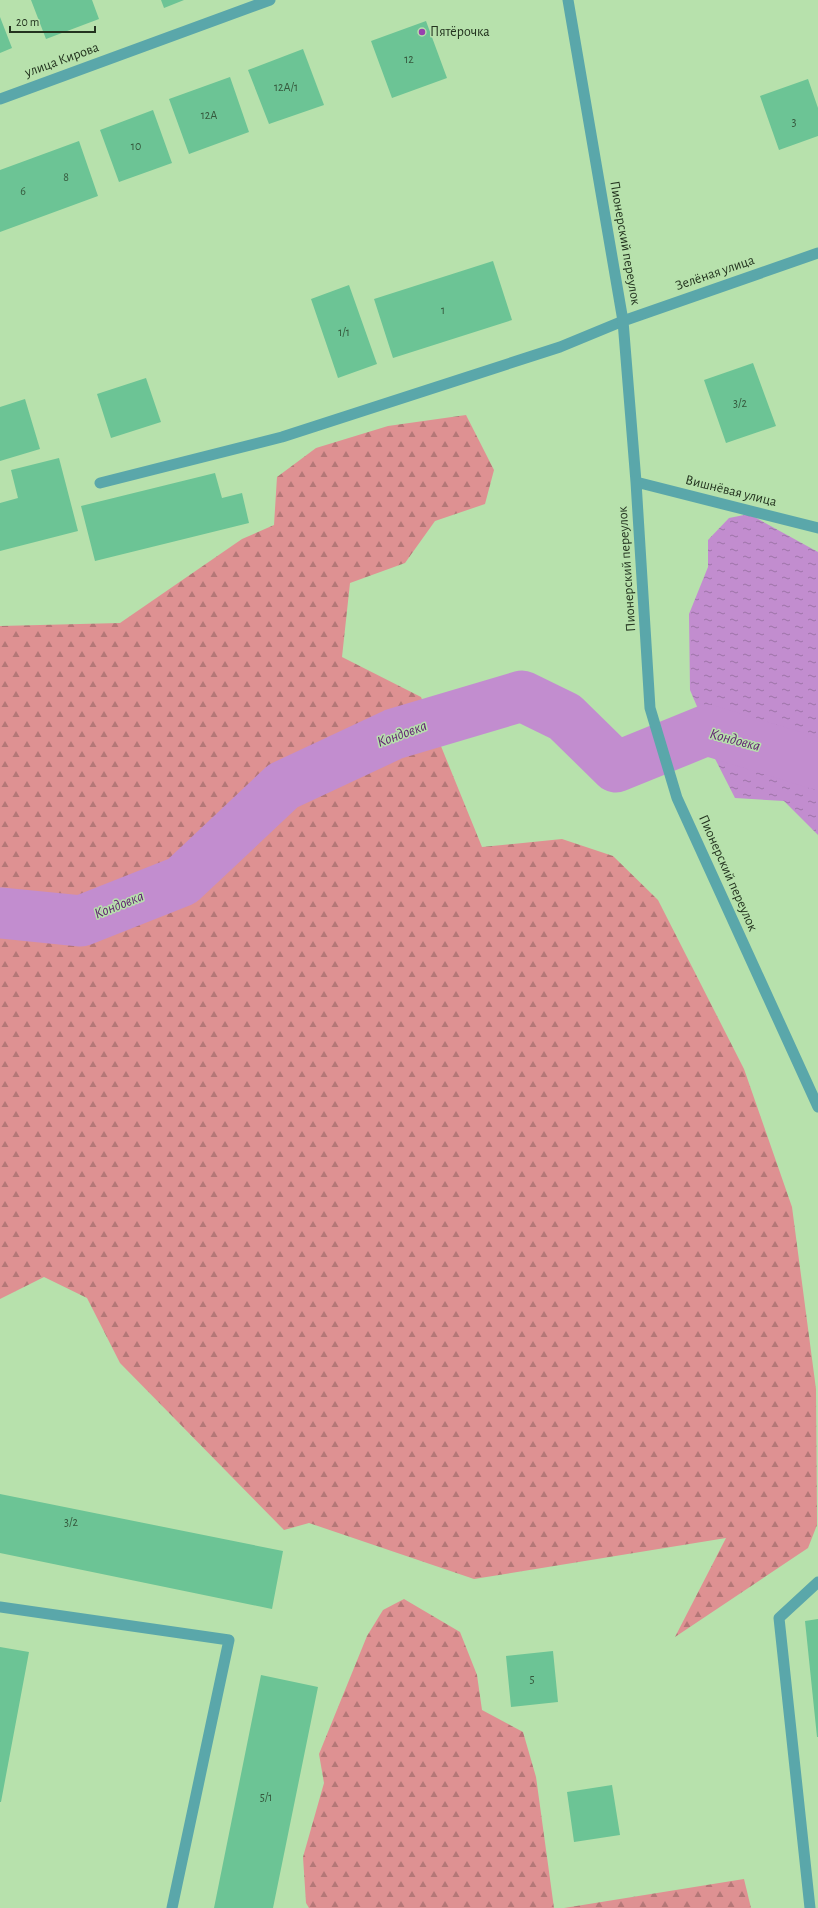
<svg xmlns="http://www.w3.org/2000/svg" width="818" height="1908" font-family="'Alegreya Sans',sans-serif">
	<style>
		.forest { fill: url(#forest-firs) }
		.water { fill: url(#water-ripples) }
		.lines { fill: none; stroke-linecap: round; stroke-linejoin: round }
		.river { stroke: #c28dcf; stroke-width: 51 }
		.building { fill: #6cc495 }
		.service { stroke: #5aa7aa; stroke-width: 11 }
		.minor { stroke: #5aa7aa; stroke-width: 11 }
		.tertiary { stroke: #5aa7aa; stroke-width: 11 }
		.poi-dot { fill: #9841ae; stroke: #b7e1ac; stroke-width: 1.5 }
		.labels { text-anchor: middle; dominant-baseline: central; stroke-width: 3; stroke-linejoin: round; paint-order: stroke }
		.number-label { font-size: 12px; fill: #35573c }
		.poi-label { font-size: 14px; fill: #23331f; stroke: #b7e1ac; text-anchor: start }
		.street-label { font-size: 14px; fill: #23331f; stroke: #b7e1ac }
		.water-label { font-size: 15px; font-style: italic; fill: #612171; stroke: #b7e1ac }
	</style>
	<defs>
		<pattern id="forest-firs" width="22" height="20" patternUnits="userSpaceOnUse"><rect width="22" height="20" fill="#de9192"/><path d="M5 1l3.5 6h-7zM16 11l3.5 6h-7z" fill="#b47777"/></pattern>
		<pattern id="water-ripples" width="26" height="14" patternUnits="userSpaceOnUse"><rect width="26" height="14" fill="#c28dcf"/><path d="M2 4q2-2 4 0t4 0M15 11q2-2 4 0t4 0" fill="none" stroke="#9d74a7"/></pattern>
	</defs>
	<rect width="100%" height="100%" fill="#b7e1ac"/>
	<path class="forest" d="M466,415L494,470L485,504L435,521L405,563L350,583L342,657L421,697L482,847L562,839L613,856L658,900L744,1069L792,1207L816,1389L817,1525L808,1548L675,1637L726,1538L474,1579L309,1523L284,1530L120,1363L87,1298L44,1277L0,1299V626L120,623L242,539L274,525L277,477L316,448L388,426Z
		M404,1599L460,1632L477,1675L482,1710L523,1732L536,1777L554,1908H309L306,1903L303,1857L324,1783L319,1754L367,1636L383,1610Z
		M744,1879L751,1908H564Z"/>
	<path class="water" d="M749,514L818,552V835L784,801L735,798L709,747L707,730L690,690L689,614L708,567V540L729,518Z"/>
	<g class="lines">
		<path class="river" d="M0,913L81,921L182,881L283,786L394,734L522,696L565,717L616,767L707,730L818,764"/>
	</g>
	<path class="building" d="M31,0H92L99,19L46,39Z
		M161,0H184L164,8Z
		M0,17L12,48L0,53Z
		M426,21L447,78L392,98L371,41Z
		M303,49L324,105L269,124L248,70Z
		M230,77L249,132L189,154L169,99Z
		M808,79L818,108V136L779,150L760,96Z
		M153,110L172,163L119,182L100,130Z
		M79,141L98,196L0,232V170Z
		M493,261L512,320L393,358L374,299Z
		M349,285L377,364L338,378L311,299Z
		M753,363L776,426L726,443L704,380Z
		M146,378L161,422L111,438L97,394Z
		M25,399L40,449L0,461V407Z
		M59,458L78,531L0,551V503L18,498L11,470Z
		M215,473L222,498L242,493L249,523L95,561L81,506Z
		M0,1494L283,1551L272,1609L0,1553Z
		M818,1619V1737H817L805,1621Z
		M0,1647L29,1652L1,1802H0Z
		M553,1651L558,1702L511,1707L506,1656Z
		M261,1675L318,1687L273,1908H214Z
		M612,1785L620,1835L574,1842L567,1792Z"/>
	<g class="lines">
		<path class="service" d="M100,483L282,437L560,347L623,321
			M0,1607L229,1640L172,1908
			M810,1908L779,1618L818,1582"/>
		<path class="minor" d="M568,0L623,321L636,482L650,708L677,798L818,1107
			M623,321L818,253
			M636,482L818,528"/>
		<path class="tertiary" d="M0,99L270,0"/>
	</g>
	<circle class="poi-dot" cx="422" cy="32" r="4"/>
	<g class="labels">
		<g class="number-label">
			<text x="409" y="59">12</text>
			<text x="286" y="87">12А/1</text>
			<text x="209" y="115">12А</text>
			<text x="794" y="122">3</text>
			<text x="136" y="146">10</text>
			<text x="66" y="177">8</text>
			<text x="23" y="191">6</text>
			<text x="443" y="310">1</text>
			<text x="344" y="332">1/1</text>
			<text x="740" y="403">3/2</text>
			<text x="71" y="1522">3/2</text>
			<text x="532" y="1679">5</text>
			<text x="266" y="1797">5/1</text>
		</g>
		<g class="poi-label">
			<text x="430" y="32">Пятёрочка</text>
		</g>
		<g class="street-label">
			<text transform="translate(62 60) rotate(-20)">улица Кирова</text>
			<text transform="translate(625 243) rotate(80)">Пионерский переулок</text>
			<text transform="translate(715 273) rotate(-19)">Зелёная улица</text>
			<text transform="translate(731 491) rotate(14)">Вишнёвая улица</text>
			<text transform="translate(627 569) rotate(-94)">Пионерский переулок</text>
			<text transform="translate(728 873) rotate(66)">Пионерский переулок</text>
		</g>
		<g class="water-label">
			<text transform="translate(402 734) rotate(-20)">Кондовка</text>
			<text transform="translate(735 740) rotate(15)">Кондовка</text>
			<text transform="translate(119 905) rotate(-22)">Кондовка</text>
		</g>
	</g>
	<path d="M10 26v6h85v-6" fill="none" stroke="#23331f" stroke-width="2"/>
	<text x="16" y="26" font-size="12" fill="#23331f" stroke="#b7e1ac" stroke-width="3" paint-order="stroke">20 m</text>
</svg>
